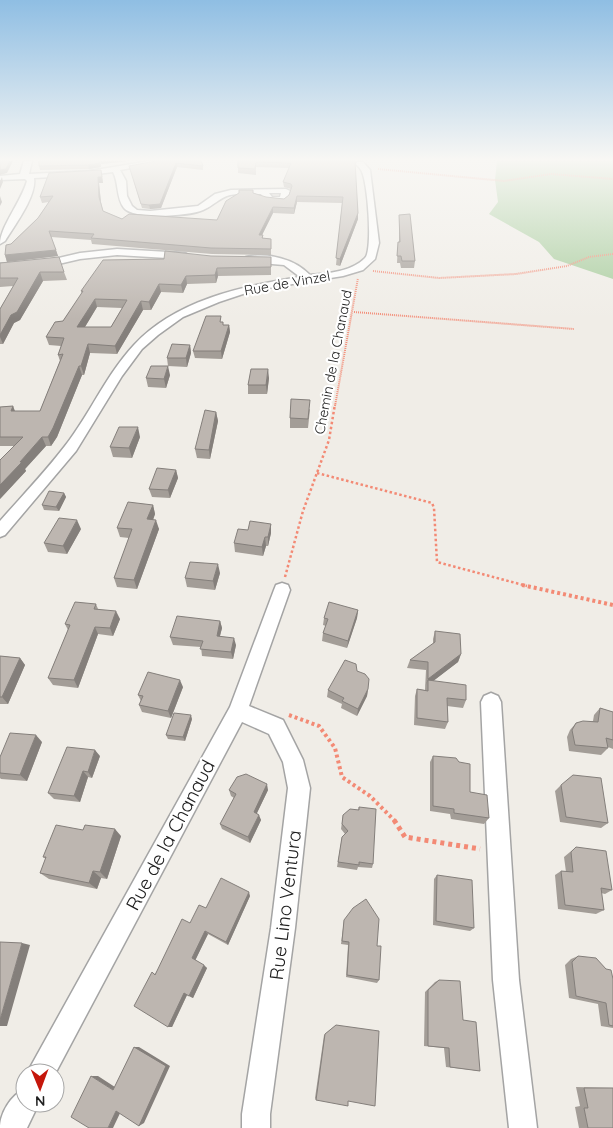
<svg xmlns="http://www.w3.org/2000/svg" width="613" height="1128" font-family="Quicksand,sans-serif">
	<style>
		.forest { fill: #a9cd9e }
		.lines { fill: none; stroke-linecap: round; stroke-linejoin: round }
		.minor-casing { stroke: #a4a4a4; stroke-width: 3 }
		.path-far3 { stroke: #f38a75; stroke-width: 2; stroke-dasharray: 1 1; stroke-linecap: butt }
		.path-far2 { stroke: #f38a75; stroke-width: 2.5; stroke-dasharray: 2.5 2.5; stroke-linecap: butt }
		.path-far1 { stroke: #f38a75; stroke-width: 4; stroke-dasharray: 3 3; stroke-linecap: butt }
		.path { stroke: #f38a75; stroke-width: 5; stroke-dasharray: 4 4; stroke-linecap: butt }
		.minor { fill: #fff; fill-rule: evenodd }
		.wall { fill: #a39d97; fill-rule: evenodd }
		.shaded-wall { fill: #847f7b }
		.building { fill: #bdb6b0; stroke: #847f7b; fill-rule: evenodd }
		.labels { text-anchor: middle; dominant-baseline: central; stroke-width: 4.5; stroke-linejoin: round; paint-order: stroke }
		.far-street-label { font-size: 14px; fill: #202020; stroke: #fff }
		.near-street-label { font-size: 19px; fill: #202020; stroke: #fff }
	</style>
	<rect width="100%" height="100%" fill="#f0ede7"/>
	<path class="forest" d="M497,161H613V279L554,259L539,242L489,214L498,202L495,180Z"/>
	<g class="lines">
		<defs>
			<path id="minor" d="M24,161H32L29,174L89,171L150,161H170L120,170L126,181L127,196L132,206L137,210L150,211L198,206L215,194L231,190L286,189L290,191L287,200L283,203L266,201L261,194C251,194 239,193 230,195C219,198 213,206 203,210C189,216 134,220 124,208C116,198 119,183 113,172L89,175L34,178C37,196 14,226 5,241L0,244C0,227 21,202 27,181L25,179L0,180V176L20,174ZM269,193H281L280,197H272Z
				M357,162H363L370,170L379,243L375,259L363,270L343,276L255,290L219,302L183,317L158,335L142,349L122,376L76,451L5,535L0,537V521C22,496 45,472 65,446C90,414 106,375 134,345C176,300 242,286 300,277L284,265L249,262L246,261V257C268,252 295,259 310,275C329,273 351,272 365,258C373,251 368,180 361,170C360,168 358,166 356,164Z
				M117,249L185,253L190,256L185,259L117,255L80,259L50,266L0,270V264L50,260L80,253Z
				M282,583L288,585L290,590L249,706L283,720L303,760L310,788L295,928L270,1114V1128H242V1114L271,928L288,788L283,762L269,734L242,722L55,1074L27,1073L230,707L274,590L276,585Z
				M491,693L498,696L501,702L519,980L537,1128H509L493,980L481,702L484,696Z
				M25,1089V1103H39L27,1128H0C0,1113 11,1095 25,1089Z"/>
		</defs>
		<use href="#minor" class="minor-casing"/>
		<path class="path-far3" d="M378,169L504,181L551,174L613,179
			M373,271L439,278L516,274L567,266L589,257L613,254
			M354,312L574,329
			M335,406L358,278"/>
		<path class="path-far2" d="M317,473L432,503L434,508L437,562L527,586
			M285,577L303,511L329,440L335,404"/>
		<path class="path-far1" d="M522,585L613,605
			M289,715L319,726L335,748L342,777L370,796L395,821"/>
		<path class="path" d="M394,820L405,837L480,849"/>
		<use href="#minor" class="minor"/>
	</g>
	<path class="wall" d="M129,161L101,164V167L89,169L40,170L39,166Z
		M156,161L203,166V170L177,167L161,208L150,209L142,208L129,166Z
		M238,161H355L358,219L340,266L336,265L342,203L297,202L294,214L273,213L262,235H263V238L271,239V255L212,254L92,244L91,240L51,237L58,256L7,262L5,255L11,244L38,218L49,202L42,203L40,197L102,175L103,183H99L101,202L103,211L122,219L217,220L253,190V193L266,197L284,199L289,195L291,189L284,187L283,182L289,168L256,167V175L238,173Z
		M399,215L415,261L414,268H401L400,263H397L398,242H399Z
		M211,256L271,257V275L218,276L216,283L187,284L183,293L161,292L151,310H143L117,354L90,353L84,375H82L57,437L51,446H46L25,469L26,471L0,499L14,446H0V407L13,406L15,411H40L60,361L58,355L61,346L49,345L46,337L63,321L82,294L81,291L164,259ZM97,307L122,308L111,327H85Z
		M0,263L64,272L67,280L43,281L20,320L14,323L3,344H0V345V309L13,286L0,287Z
		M222,322L223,325H229L230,332L222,359L195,358L193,351Z
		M190,345L191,353L187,367L168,366L167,358Z
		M170,375L166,388L148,387L146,378Z
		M269,378L267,394H248V385Z
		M310,409L308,428H290V418Z
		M216,412L218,421L210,459L197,458L195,449Z
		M140,437L132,458L113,457L110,447Z
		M176,470L178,478L170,498L152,497L149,489Z
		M64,493L66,497L59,511L44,510L42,505Z
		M153,505L155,514L153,520L159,529L137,589L117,587L114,578L129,538L120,537L117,528Z
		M271,524V533L268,546H266L263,556L235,552L234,543L248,530Z
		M81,529L67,554L48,552L44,543Z
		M220,573L215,590L187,587L185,578Z
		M96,604L98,609L120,619L113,636L98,634L78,688L53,685L48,678L68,630L65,624Z
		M358,610L357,618L347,648L322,641L323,633L326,626L323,625L324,618Z
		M220,621L222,628L220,636L236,645L233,659L202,656L201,647L173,645L170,637Z
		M435,631L461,654L458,662L433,681L466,700L463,708L447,706L448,722L445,729L414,725L415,696L417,689L425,690L426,670L407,668L410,660L433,644V639Z
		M0,656L20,658L25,665L8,704H0Z
		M357,671L368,689L367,696L357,716L341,708L342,704L327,697L328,690Z
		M183,687L171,718L142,712L139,705L141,701L138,695Z
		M600,708L613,712V749L608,747V748L601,755L569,751L567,737L570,730L576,723L593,721L594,715Z
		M192,719L185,741L168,739L166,735Z
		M42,742L27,781L1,779L0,778V757Z
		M100,756L92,778L88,777L80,802L54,799L48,793Z
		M433,756L470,792L489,818L484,824L451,819L450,814L430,811V762Z
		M561,785L608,823L601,828L560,822L555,791Z
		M229,790H268L257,813L261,820L250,843L222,829L220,824L234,798L231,796Z
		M359,807L373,864L372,868L358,867L357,870L337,867L342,837L345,834L341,829L343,815L358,810Z
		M121,836L107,879L101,878L97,889L49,879L40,873L46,859L43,857Z
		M576,847L612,890L605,894L601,893L604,910L596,914L558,909L555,875L561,871L566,872L564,857Z
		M437,875L474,928L470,931L433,925L434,879Z
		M250,896L228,945L208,934L195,960L207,968L193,998L187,995L172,1027H168L152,972L155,974L190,923L206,908Z
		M344,920L377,946L379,980L377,983L346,977L348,945L341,944Z
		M578,956L613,979V1028L601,1026L598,1004L569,998L565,965L571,959Z
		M439,980L463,1020L480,1071L446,1067L444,1048L424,1046L425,992L435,982Z
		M336,1025L348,1101L316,1100L315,1098L324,1035Z
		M576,1087L613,1088V1128H579L575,1107L580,1106Z"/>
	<path class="shaded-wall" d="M10,161H13L7,173L0,175V170Z
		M100,161H129L101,164Z
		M100,163L101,167L89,169L88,165Z
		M176,163L177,167L161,208L150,209L149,205Z
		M101,170L103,183H99L101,203L99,197L98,177Z
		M2,177L3,182L0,189V181Z
		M0,196L2,202L0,206Z
		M297,196V202L294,214V208Z
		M273,207V213L259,241V235Z
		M358,213V219L340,266V259Z
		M56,250L58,256L7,262L5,255Z
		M217,268L218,276L216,283L215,275Z
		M40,272L43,281L20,320L14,323L3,344L0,337V335L11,315Z
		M186,276L187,284L183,293L181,285Z
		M159,284L161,292L151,310L149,302Z
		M95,299L97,307L80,335L77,327Z
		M141,301L143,310L117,354L115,346Z
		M229,325L230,332L222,359L221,351Z
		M88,344L90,353L84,375L81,366Z
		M190,345L191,353L187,367L186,358Z
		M79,366L82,375L57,437L51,446L48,437Z
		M168,366L170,375L166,388L164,379Z
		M268,369L269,378L267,394L266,385Z
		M13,406L16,415L11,411Z
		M216,412L218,421L210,459L209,450Z
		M138,427L140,437L132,458L129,448Z
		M42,437L46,446L25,469L26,471L0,499V485Z
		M176,470L178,478L170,498L168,490Z
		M64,493L66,497L59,511L56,507Z
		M153,505L155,514L150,528L147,519Z
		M77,520L81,529L67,554L63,546Z
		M156,520L159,529L137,589L134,580Z
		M271,524V533L268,546V537Z
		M265,537L266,546L263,556L262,547Z
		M218,564L220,573L215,590L213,581Z
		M358,610L357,618L347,648L348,641Z
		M116,611L120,619L113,636L110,628Z
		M220,621L222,628L218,643L217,636Z
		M95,627L98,634L78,688L74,680Z
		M234,638L236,645L233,659L231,652Z
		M461,654L458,662L428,685V680L425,687L428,679Z
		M20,658L25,665L8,704L2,697Z
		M180,680L183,687L171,718L168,711Z
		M368,689L367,696L357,716L358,709Z
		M191,715L192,719L185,741L183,737Z
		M36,735L42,742L27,781L20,775Z
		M95,750L100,756L92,778L88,772Z
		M83,771L88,777L80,802L74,796Z
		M267,784L268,790L255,817L254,812Z
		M259,815L261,820L250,843L248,837Z
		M115,829L121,836L107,879L100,872Z
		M93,871L101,878L97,889L89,883Z
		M249,892L250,896L228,945L226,942Z
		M205,931L208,934L195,961L192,958Z
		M22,943L30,945L7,1026H0V1020Z
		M204,965L207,968L193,998L189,996Z
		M184,993L187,995L172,1027H168Z
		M134,1047H139L170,1066L144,1123L139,1126Z
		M91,1076H98L118,1089L113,1090Z
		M122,1109L113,1128H108L116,1111Z"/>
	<path class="building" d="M0,161H10L6,169L0,170Z
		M39,161H100V163L88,165L39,166Z
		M156,161H201L203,166L176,163L160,204L149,205L141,204L129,166Z
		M238,161H355L358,213L340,259L336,258L343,197L297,196L294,208L273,207L259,235H263L262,238L271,239V249L211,248L91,238L94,234L49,231L56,250L5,255L6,245L11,244L38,218L53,196L40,197L49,173L101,170L102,177H98L99,197L103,211L122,219L129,214L217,220L226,201L239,193V190H253V193L266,197L284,199L289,195L292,186L291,184L283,182L291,163L256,162L255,169L238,168Z
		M410,214L415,261H402L401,256H397L398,242H400L399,215Z
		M165,251L211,256L271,257V267L217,268L215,275L186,276L181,285L159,284L149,302L141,301L115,346L88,344L81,366H79L53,428L48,437H42L20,462H22L0,485V460L23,437H0V407L13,406L11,411H40L63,354L58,355L64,338L46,337L55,322L63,321L83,291H81L103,260L164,259ZM95,299L127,300L111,327H77Z
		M59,257L64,272H40L17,312L11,315L0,335V309L18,278H0V263Z
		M206,316H221L220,322H223V325H229L221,351H193Z
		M172,344L190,345L186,358H167Z
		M151,366H168L164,379L146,378Z
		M251,369H268L266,385H248Z
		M291,399L310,400L308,419L290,418Z
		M205,410L216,412L209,450L195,449Z
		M119,427H138L129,448L110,447Z
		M157,468L176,470L168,490L149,489Z
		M49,491L64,493L56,507L42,505Z
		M128,502L153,505L147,519L156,520L134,580L114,578L132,529L117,528Z
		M59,518L77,520L63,546L44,543Z
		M250,521L271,524L268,537H265L262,547L234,543L238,529L248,530Z
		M190,562L218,564L213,581L185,578Z
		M75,602L96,604L94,609L116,611L110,628L95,627L74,680L48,678L70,625L65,624Z
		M329,602L358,610L348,641L323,633L328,619L324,618Z
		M177,616L220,621L217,636L234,638L231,652L200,649L203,641L170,637Z
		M435,631L460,634L461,654L428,679V662L410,660L435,642Z
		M0,656L20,658L2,697H0Z
		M345,660L356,664L357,671L365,674L369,679L368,689L358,709L342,701L344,698L328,690Z
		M148,672L180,680L168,711L139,705L143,696L138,695Z
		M428,680L466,685V700L447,698L448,722L417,718V689L428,691Z
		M600,708L613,712V740L606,738L608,748L575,745L572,730L576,723L583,721L598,722Z
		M174,713L191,715L183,737L166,735Z
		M10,733L36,735L20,775L0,773V757Z
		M67,747L95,750L88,772L83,771L74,796L48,793Z
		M433,756L456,758L459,762L470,764V792L487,795L489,818L454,813V809L433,806Z
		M246,774L267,784L254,812L259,815L248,837L220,824L236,794L229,790L237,777Z
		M573,775L601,778L608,823L566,817L561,785Z
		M359,807L376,809L373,864L359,862V865L338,862L342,837L348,831L342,824L343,815L350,809L359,810Z
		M56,825L83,830L85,825L115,829L100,872L93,871L89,883L40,873L46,857H43Z
		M576,847L606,851L612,890L601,888L604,910L565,905L561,871L573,872L571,852Z
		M437,875L472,880L474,928L436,921Z
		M221,878L249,892L226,942L205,931L192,958L204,965L189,996L184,993L168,1027L134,1006L152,972L155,975L182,919L190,923L199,905L206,908Z
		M366,899L379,919L377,946H381L379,980L347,975L349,942L342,941L344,920L353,908Z
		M0,942L22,943L0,1020Z
		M578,956L596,958L606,969L611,970L613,979V1026L609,1025L606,1003L576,996L572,962Z
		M439,980L460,981L463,1020L476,1022L480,1071L450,1067L449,1048L428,1046V990Z
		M336,1025L379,1031L375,1106L348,1101V1106L316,1100L325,1034Z
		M134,1047L166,1066L139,1126L116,1111L108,1128H89L71,1117L91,1076L113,1090Z
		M584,1088H613V1128H588L584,1108H588Z"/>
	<linearGradient id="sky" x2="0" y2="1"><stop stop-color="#8fbee3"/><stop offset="0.5" stop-color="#f8f7f4"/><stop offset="1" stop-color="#f8f7f4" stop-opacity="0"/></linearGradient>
	<rect width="613" height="319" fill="url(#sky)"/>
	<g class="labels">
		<g class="far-street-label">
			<text transform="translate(287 283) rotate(-10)">Rue de Vinzel</text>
			<text transform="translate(333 362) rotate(-79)">Chemin de la Chanaud</text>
		</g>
		<g class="near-street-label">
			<text transform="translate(170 835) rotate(-62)">Rue de la Chanaud</text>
			<text transform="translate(285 905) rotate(-83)">Rue Lino Ventura</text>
		</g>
	</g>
	<g transform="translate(40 1088) rotate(179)"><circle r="24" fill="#ffffff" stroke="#a6a6a6"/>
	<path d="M0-4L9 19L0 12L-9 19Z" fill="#c5160b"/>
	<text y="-8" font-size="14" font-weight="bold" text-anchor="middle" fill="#202020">N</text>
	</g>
</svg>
